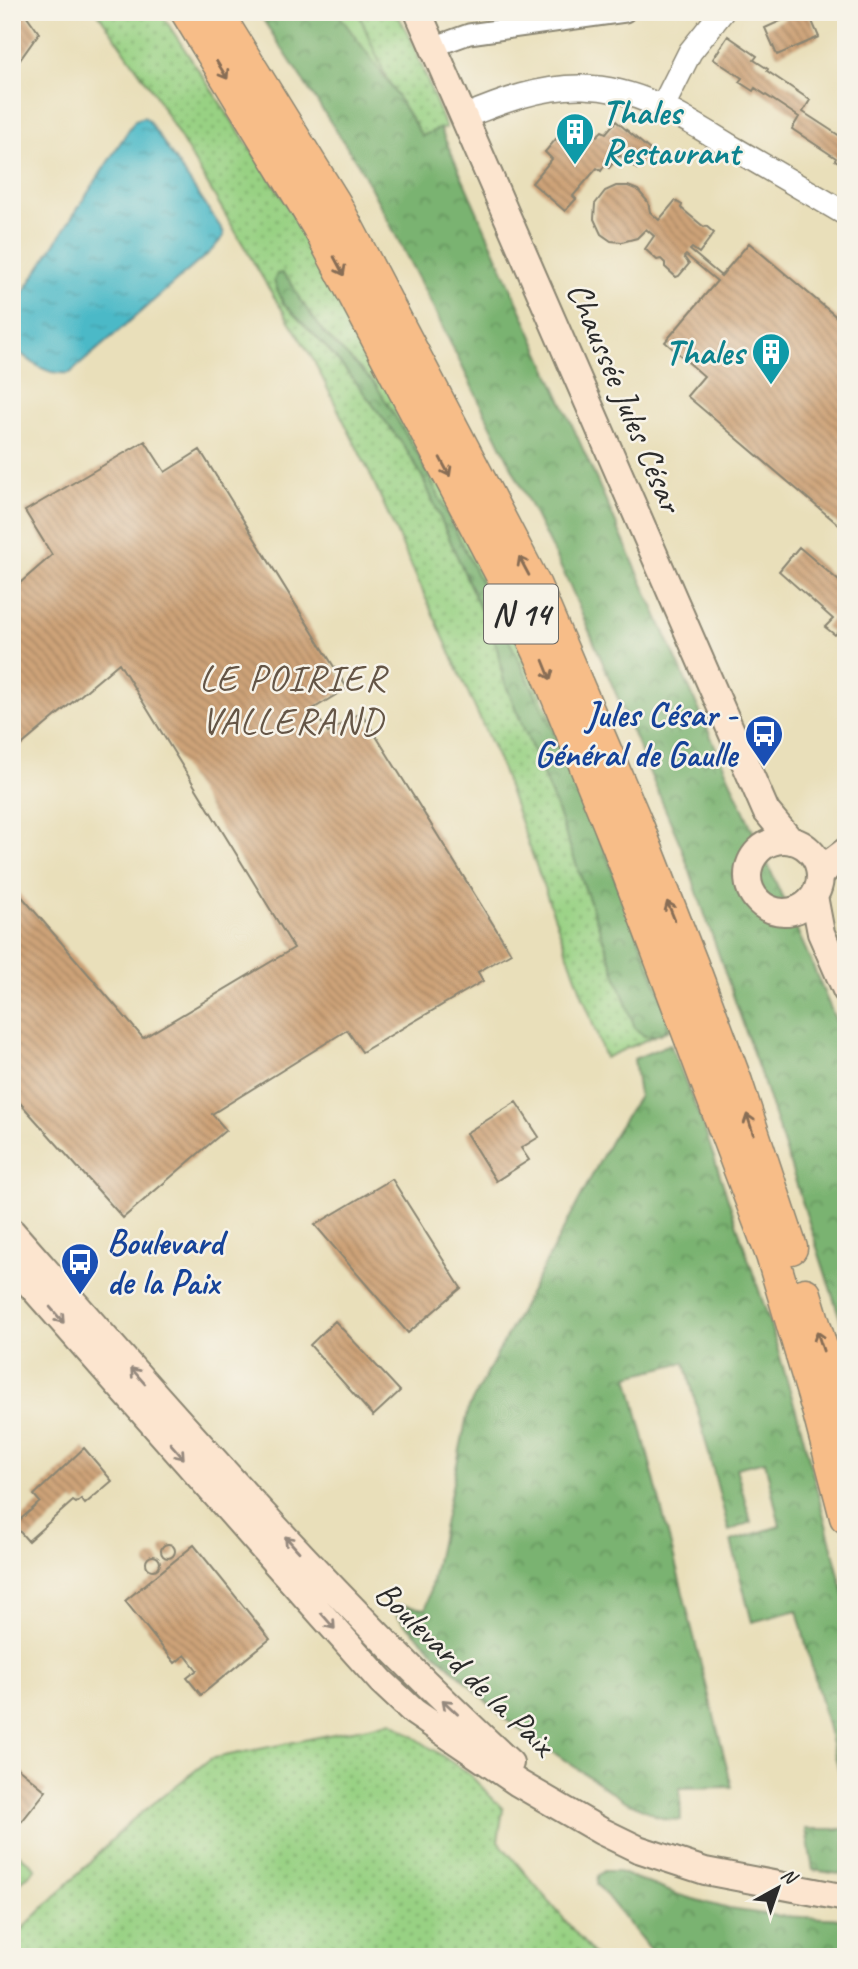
<svg xmlns="http://www.w3.org/2000/svg" width="858" height="1969" font-family="Caveat,sans-serif">
	<style>
		.grass { fill: url(#grass-dots); stroke: #627e57; stroke-width: 2 }
		.forest { fill: url(#forest-crowns); stroke: #526f4e; stroke-width: 2 }
		.pitch { fill: #98d183; stroke: #627e57; stroke-width: 2 }
		.water { fill: url(#water-ripples); stroke: #3c7279; stroke-width: 2 }
		.building { fill: url(#building-back-hatch) }
		.lines { fill: none; stroke-linecap: round; stroke-linejoin: round }
		.minor-casing { stroke: #8a8572; stroke-width: 23 }
		.tertiary-casing { stroke: #8a8572; stroke-width: 26 }
		.secondary-casing { stroke: #8a8572; stroke-width: 30 }
		.trunk-casing { stroke: #8a8572; stroke-width: 35 }
		.minor { stroke: #fff; stroke-width: 19 }
		.tertiary { stroke: #fff; stroke-width: 23 }
		.secondary { stroke: #fce5cf; stroke-width: 26 }
		.trunk { stroke: #f7bd88; stroke-width: 32 }
		.oneway { stroke: #876d55 }
		.oneway2 { stroke: #94887d }
		.labels { text-anchor: middle; dominant-baseline: central; stroke-width: 5; stroke-linejoin: round; paint-order: stroke }
		.shield { fill: #f7f3e8; stroke: #686764; stroke-width: 2 }
		.shield-label { font-size: 33px; font-weight: bold; fill: #2b2b2b }
		.culture-label { font-size: 35px; font-weight: bold; fill: #0d838f; stroke: #f7f3e8; text-anchor: start }
		.street-label { font-size: 35px; fill: #2b2b2b; stroke: #f7f3e8 }
		.transit-label { font-size: 35px; font-weight: bold; fill: #164399; stroke: #f7f3e8; text-anchor: end }
		.neighbourhood-label { font-size: 37px; letter-spacing: 2px; fill: #645546; stroke: #f7f3e8 }
	</style>
	<defs>
		<pattern id="grass-dots" width="8" height="8" patternUnits="userSpaceOnUse" patternTransform="scale(1.75)"><rect width="8" height="8" fill="#98d183"/><path d="M2 2h.1M6 6h.1" fill="none" stroke="#7caa6b" stroke-width="1.8" stroke-linecap="round"/></pattern>
		<pattern id="forest-crowns" width="20" height="18" patternUnits="userSpaceOnUse" patternTransform="scale(1.75)"><rect width="20" height="18" fill="#7ab371"/><path d="M2 6a3 3 0 1 1 6 0M12 15a3 3 0 1 1 6 0" fill="none" stroke="#64925d"/></pattern>
		<pattern id="water-ripples" width="26" height="14" patternUnits="userSpaceOnUse" patternTransform="scale(1.75)"><rect width="26" height="14" fill="#4cb9c7"/><path d="M2 4q2-2 4 0t4 0M15 11q2-2 4 0t4 0" fill="none" stroke="#3f97a2"/></pattern>
		<pattern id="building-back-hatch" width="6" height="6" patternUnits="userSpaceOnUse" patternTransform="scale(1.75)"><rect width="6" height="6" fill="#cea378"/><path d="M-1 5l2 2M0 0l6 6M5-1l2 2" fill="none" stroke="#a78563"/></pattern>
	</defs>
	<rect width="100%" height="100%" fill="#f7f3e8"/>
	<filter id="ink" filterUnits="userSpaceOnUse"><feTurbulence type="fractalNoise" baseFrequency=".0143" numOctaves="2"/><feDisplacementMap in="SourceGraphic" scale="14" xChannelSelector="R" yChannelSelector="G"/><feConvolveMatrix kernelMatrix="1 2 1 2 8 2 1 2 1" color-interpolation-filters="sRGB"/></filter>
	<filter id="wash" filterUnits="userSpaceOnUse"><feTurbulence type="fractalNoise" baseFrequency=".00686" numOctaves="4" result="noise"/><feDisplacementMap in="SourceGraphic" scale="28" xChannelSelector="R" yChannelSelector="G"/><feGaussianBlur stdDeviation="1.57" result="paint"/><feColorMatrix in="noise" values="0 0 0 0 0 0 0 0 0 0 0 0 0 0 0 0 0 1.4 0 .05"/><feComposite in="paint" operator="in"/></filter>
	<g filter="url(#wash)">
		<rect width="100%" height="100%" fill="#e9dfba"/>
		<path class="grass" d="M97,12H160L285,201L419,437L514,635L575,770L678,1025L665,1032L669,1027L547,718L495,613L376,385L325,334L300,300L291,282L283,303L328,349L355,381L404,446L422,476L497,647L503,678L553,799L635,1028L644,1036H655L605,1058L498,759L371,476L314,361L268,287L151,88Z
			M358,12H396L411,39L446,128L422,136L387,80Z
			M392,1722L469,1774L503,1809L498,1841L596,1957H12V1939L131,1821L210,1759Z
			M12,1848L36,1868L12,1890Z"/>
		<path class="forest" d="M258,12H337L387,80L422,136L440,128L812,964L846,1045V1337L766,1090L681,846L570,586L427,295L360,167Z
			M282,273L291,282L300,300L325,334L376,385L419,456L547,718L586,804L668,1014C669,1033 663,1036 644,1036L635,1028L553,799L503,678L497,647L422,476L404,446L355,381L328,349L283,303L274,281L277,274Z
			M670,1044L703,1125L768,1317L800,1424L846,1602V1797L797,1610L752,1622L731,1541L780,1526L765,1461L736,1468L751,1522L729,1531L685,1362L628,1376L732,1787L680,1788L681,1820L664,1819L623,1800L505,1719L397,1616V1605L426,1609L469,1407L611,1140L639,1096L634,1059Z
			M806,1829H846V1875L813,1870Z
			M604,1871H616L679,1895L729,1909L779,1916L846,1919V1957H656L597,1884L598,1877Z"/>
		<path class="pitch" d="M337,12H358L387,80Z"/>
		<path class="water" d="M144,117L148,120L223,231L224,236L212,250L70,373C45,376 30,361 12,346V310L135,120Z"/>
		<g id="blocks">
			<path class="building" d="M12,12H24L39,33L12,71Z
				M800,12H808L819,37L777,55L765,28Z
				M728,36L757,56L754,60L768,69L767,71L810,100L803,112L846,140V167L835,160L836,158L792,129L799,117L755,88L753,91L739,82L742,78L713,59Z
				M616,121L651,151L637,169L619,155L609,168L605,165L601,171L597,168L573,196L576,199L565,211L532,183L552,159L545,152L560,134L568,140L582,123L597,136L602,131L606,133Z
				M616,186H628L638,190L648,202L650,212L659,220L675,201L682,205L681,208L704,227L706,226L714,233L699,253L692,248L690,250L721,276L749,243L846,325V531L687,396L704,376L665,342L717,281L686,255L684,257L689,264L679,276L676,277L665,267V263L661,259L657,260L645,249L654,236L646,229L637,238L622,242L611,241L601,234L594,219L595,204L605,191Z
				M145,441L165,472L200,450L347,688L313,709L328,733L361,712L511,953L478,972L483,981L362,1052L347,1030L212,1114L226,1130L123,1218L12,1094V885L143,1038L294,948L119,663L12,753V590L52,555L25,511Z
				M799,547L846,587V628L843,626L835,635L825,627L833,619L779,571Z
				M516,1102L539,1137L521,1148L529,1160L496,1181L466,1133Z
				M392,1179L461,1288L408,1333L315,1225Z
				M335,1321L400,1391L373,1416L310,1345Z
				M84,1448L112,1481L85,1504L81,1499L76,1503L73,1501L28,1541L14,1525L40,1502L34,1495Z
				M161 1551a7 7 0 1 1 14 0a7 7 0 1 1-14 0Z
				M194,1545L270,1639L201,1695L187,1678L197,1670L185,1655L175,1663L125,1601Z
				M146 1563a7 7 0 1 1 14 0a7 7 0 1 1-14 0Z
				M12,1763L46,1791L22,1821L12,1813Z"/>
		</g>
	</g>
	<g filter="url(#ink)">
		<use href="#blocks" fill-opacity="0" stroke="#8a8572" stroke-width="2"/>
		<g class="lines">
			<defs>
				<path id="minor" d="M444,43L469,34L625,12"/>
				<path id="tertiary" d="M663,106L690,52L722,12
					M464,117C502,101 542,86 583,87C642,88 687,120 735,149C772,171 809,192 846,214"/>
				<path id="secondary" d="M418,12L766,811L791,841
					M748 876a36 36 0 1 1 72 0a36 36 0 1 1-72 0Z
					M820,876L834,860L846,851
					M814,896L821,933L846,990
					M12,1232C172,1414 332,1599 510,1763
					M12,1264L274,1561L381,1681L414,1712L518,1783L601,1831L638,1849L705,1871L846,1898"/>
				<path id="trunk" d="M187,12L319,228L513,596L541,656L619,848L772,1255L819,1413L846,1517
					M216,12L335,204L535,586L637,825L696,975L736,1082L791,1248
					M805,1294L846,1430"/>
			</defs>
			<use href="#minor" class="minor-casing"/>
			<use href="#tertiary" class="tertiary-casing"/>
			<use href="#secondary" class="secondary-casing"/>
			<use href="#trunk" class="trunk-casing"/>
			<use href="#minor" class="minor"/>
			<use href="#tertiary" class="tertiary"/>
			<use href="#secondary" class="secondary"/>
			<use href="#trunk" class="trunk"/>
		</g>
		<defs><path id="oneway-shaft" d="M-6 0H5M1.5-3L5.5 0L1.5 3" fill="none" stroke-width="1.6" stroke-linecap="round" stroke-linejoin="round" transform="scale(1.75)"/></defs>
		<g class="oneway">
			<use href="#oneway-shaft" transform="translate(222 70) rotate(58)"/>
			<use href="#oneway-shaft" transform="translate(339 266) rotate(62)"/>
			<use href="#oneway-shaft" transform="translate(445 467) rotate(62)"/>
			<use href="#oneway-shaft" transform="translate(524 566) rotate(-118)"/>
			<use href="#oneway-shaft" transform="translate(547 670) rotate(68)"/>
			<use href="#oneway-shaft" transform="translate(671 911) rotate(-112)"/>
			<use href="#oneway-shaft" transform="translate(750 1124) rotate(-108)"/>
			<use href="#oneway-shaft" transform="translate(820 1341) rotate(-108)"/>
		</g>
		<g class="oneway2">
			<use href="#oneway-shaft" transform="translate(57 1315) rotate(49)"/>
			<use href="#oneway-shaft" transform="translate(138 1376) rotate(-131)"/>
			<use href="#oneway-shaft" transform="translate(177 1451) rotate(49)"/>
			<use href="#oneway-shaft" transform="translate(292 1544) rotate(-132)"/>
			<use href="#oneway-shaft" transform="translate(328 1621) rotate(49)"/>
			<use href="#oneway-shaft" transform="translate(450 1707) rotate(-137)"/>
		</g>
	</g>
	<defs>
		<symbol id="building-pin" viewBox="-11 -11 22 30"><path d="M0 17L-7.5 6A9.5 9.5 0 1 1 7.5 6Z" fill="#0f9aa8" stroke="#f7f3e8"/><path d="M-4-6H4V6H1V3H-1V6H-4ZM-2.5-4.3h1.7v1.8h-1.7ZM.8-4.3h1.7v1.8H.8ZM-2.5-1h1.7V.8h-1.7ZM.8-1h1.7V.8H.8Z" fill="#fff"/></symbol>
		<symbol id="bus-pin" viewBox="-11 -11 22 30"><path d="M0 17L-7.5 6A9.5 9.5 0 1 1 7.5 6Z" fill="#1a4fb4" stroke="#f7f3e8"/><path d="M-5-6H5V4H4V6H2V4H-2V6H-4V4H-5ZM-3.5-4V0h7V-4ZM-3.5 1.2v1.5H-2V1.2ZM2 1.2v1.5H3.5V1.2Z" fill="#fff"/></symbol>
	</defs>
	<g fill-rule="evenodd">
		<use href="#building-pin" x="553" y="110" width="44" height="60"/>
		<use href="#building-pin" x="749" y="330" width="44" height="60"/>
		<use href="#bus-pin" x="742" y="712" width="44" height="60"/>
		<use href="#bus-pin" x="58" y="1240" width="44" height="60"/>
	</g>
	<g class="labels">
		<rect class="shield" x="484" y="584.5" width="74" height="59" rx="5"/>
		<g class="shield-label">
			<text x="521" y="614">N 14</text>
		</g>
		<g class="culture-label">
			<text x="602" y="112">Thales<tspan x="602" dy="40">Restaurant</tspan></text>
			<text x="744" y="352" text-anchor="end">Thales</text>
		</g>
		<g class="street-label">
			<text transform="translate(625 397) rotate(67)">Chaussée Jules César</text>
			<text transform="translate(465 1668) rotate(44)">Boulevard de la Paix</text>
		</g>
		<g class="transit-label">
			<text x="737" y="714">Jules César -<tspan x="737" dy="40">Général de Gaulle</tspan></text>
			<text x="107" y="1242" text-anchor="start">Boulevard<tspan x="107" dy="40">de la Paix</tspan></text>
		</g>
		<g class="neighbourhood-label">
			<text x="293" y="677">LE POIRIER<tspan x="293" dy="43">VALLERAND</tspan></text>
		</g>
	</g>
	<rect width="858" height="1969" fill="none" stroke="#f7f3e8" stroke-width="42"/>
	<g transform="translate(778 1888) rotate(40)" stroke="#f7f3e8" stroke-width="5" paint-order="stroke">
	<path d="M0-5L12 26L0 18L-12 26Z" fill="#2b2b2b"/>
	<text y="-10" font-size="19" font-weight="bold" text-anchor="middle" fill="#2b2b2b">N</text>
	</g>
</svg>
